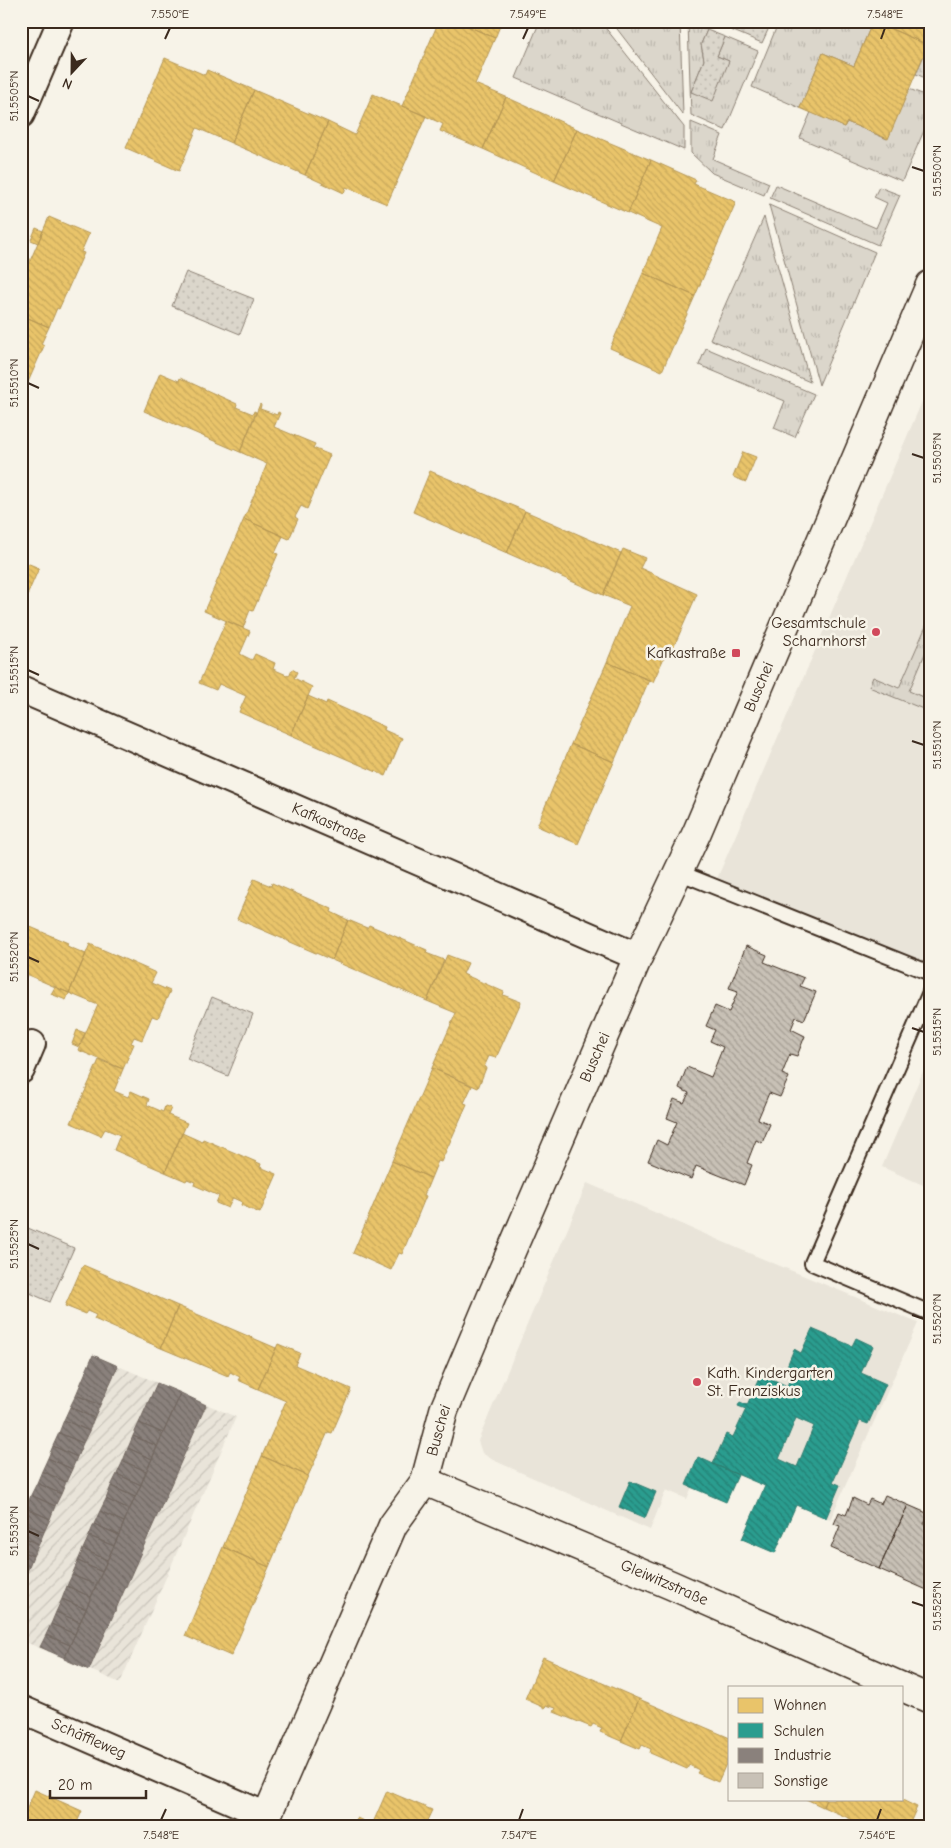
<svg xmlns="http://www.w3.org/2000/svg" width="951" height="1848" font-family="'Comic Neue',sans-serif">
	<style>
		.built { fill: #e9e4d9 }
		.industrial { fill: url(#industrial-furrows) }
		.grass { fill: url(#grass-tufts); stroke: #8b8074 }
		.park { fill: url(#park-dots); stroke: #8b8074 }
		.homes { fill: url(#homes-back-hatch); stroke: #b59653 }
		.schools { fill: url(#schools-back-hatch); stroke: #2f7a6d; fill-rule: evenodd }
		.industry { fill: url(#industry-back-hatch); stroke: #726760 }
		.building { fill: url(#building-back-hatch); stroke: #3b2a1e }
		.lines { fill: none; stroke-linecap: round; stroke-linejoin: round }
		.service-casing { stroke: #3b2a1e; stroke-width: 18 }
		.minor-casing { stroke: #3b2a1e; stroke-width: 30 }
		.tertiary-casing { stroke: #3b2a1e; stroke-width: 31 }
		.service { stroke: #f7f3e8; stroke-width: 14 }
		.minor { stroke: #f7f3e8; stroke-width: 26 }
		.tertiary { stroke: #f7f3e8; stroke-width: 28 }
		.ticks { fill: none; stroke: #3b2a1e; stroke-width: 2 }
		.poi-dot { fill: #d1495b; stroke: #f7f3e8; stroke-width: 2 }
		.labels { text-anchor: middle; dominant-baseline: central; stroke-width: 5; stroke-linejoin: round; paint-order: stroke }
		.poi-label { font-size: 16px; fill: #3b2a1e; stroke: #f7f3e8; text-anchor: end }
		.street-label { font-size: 16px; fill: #3b2a1e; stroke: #f7f3e8 }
		.neatline { fill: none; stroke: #3b2a1e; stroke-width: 2 }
		.ticks-label { font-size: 12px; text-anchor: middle; fill: #3b2a1e }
	</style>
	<defs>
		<pattern id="industrial-furrows" width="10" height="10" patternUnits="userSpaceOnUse" patternTransform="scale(1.25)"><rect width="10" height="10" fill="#e9e4d9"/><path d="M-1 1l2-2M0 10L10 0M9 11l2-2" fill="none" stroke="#c9c4ba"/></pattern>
		<pattern id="grass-tufts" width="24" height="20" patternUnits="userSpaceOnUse" patternTransform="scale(1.25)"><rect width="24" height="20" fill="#dbd6cb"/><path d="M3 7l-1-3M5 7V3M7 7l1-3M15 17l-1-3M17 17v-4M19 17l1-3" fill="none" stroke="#bdb8ae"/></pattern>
		<pattern id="park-dots" width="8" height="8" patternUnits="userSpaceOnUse" patternTransform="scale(1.25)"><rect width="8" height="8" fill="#dbd6cb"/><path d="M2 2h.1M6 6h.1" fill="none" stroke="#bdb8ae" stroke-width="1.8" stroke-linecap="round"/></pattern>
		<pattern id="homes-back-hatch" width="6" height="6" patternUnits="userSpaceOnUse" patternTransform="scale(1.25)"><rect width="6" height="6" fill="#e9c46a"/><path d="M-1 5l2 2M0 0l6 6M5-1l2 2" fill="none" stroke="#c9a95b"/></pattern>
		<pattern id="schools-back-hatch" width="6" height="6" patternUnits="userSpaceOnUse" patternTransform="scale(1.25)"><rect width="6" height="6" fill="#2a9d8f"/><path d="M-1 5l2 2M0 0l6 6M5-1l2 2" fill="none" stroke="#258074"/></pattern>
		<pattern id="industry-back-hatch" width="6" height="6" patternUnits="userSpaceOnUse" patternTransform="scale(1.25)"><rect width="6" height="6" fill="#8a817c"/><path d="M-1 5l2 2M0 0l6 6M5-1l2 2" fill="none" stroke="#726a65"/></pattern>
		<pattern id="building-back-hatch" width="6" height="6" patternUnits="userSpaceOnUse" patternTransform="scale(1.25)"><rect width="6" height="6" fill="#c8c1b6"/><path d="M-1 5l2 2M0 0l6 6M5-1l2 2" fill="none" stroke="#a49d93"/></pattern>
	</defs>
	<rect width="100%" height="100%" fill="#f7f3e8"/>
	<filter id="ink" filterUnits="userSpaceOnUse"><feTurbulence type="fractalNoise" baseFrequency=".02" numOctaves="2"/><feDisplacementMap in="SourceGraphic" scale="10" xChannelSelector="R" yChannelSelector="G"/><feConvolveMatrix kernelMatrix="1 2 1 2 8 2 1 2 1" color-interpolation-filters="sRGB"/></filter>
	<g filter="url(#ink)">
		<path class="built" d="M930,383V974L716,881Z
			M930,1055V1188L882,1167Z
			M587,1183L744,1251L918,1323L830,1520L796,1505L775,1553L742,1539L765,1486L698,1457L686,1485L692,1487L687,1499L666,1490L650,1530L493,1460L482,1453L478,1441Z"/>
		<path class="industrial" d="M93,1355L236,1417L120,1683L21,1640V1518Z"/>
		<path class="grass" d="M540,21H600L684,127V150L516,78Z
			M611,21H680L683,115Z
			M711,21H735L731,30Z
			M779,21H873L854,66L823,53L800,108L752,87Z
			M688,22L707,30L701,44L704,60L691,92L729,61L717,56L725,37L758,51L725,130L691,115Z
			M930,41V80L916,74Z
			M909,89L930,97V117L902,181L800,138L811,112L844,127L847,122L887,139Z
			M691,122L722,135L713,159L769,183L764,195L712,173L691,153Z
			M776,185L876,228L887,203L874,197L879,187L900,195L878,245L770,198Z
			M769,205L875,252L819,385Z
			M764,217L810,382L710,339Z
			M706,348L814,394L795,437L774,428L785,401L699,365Z
			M930,617V642L909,691L930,700L928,711L869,687L873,677L899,688Z"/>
		<path class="park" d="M735,21H772L762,43L731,30Z
			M707,30L725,37L717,56L729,61L713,101L691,92L704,60L701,44Z
			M186,272L254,299L240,334L172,306Z
			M212,997L253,1014L228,1076L187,1059Z
			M21,1225L74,1248L50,1302L21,1289Z"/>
		<path class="homes" d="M439,21H456L495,38L475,84L506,97L483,149L440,131L443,124L402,106Z
			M456,21H502L495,38Z
			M873,21H930V41L928,45Z
			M873,21L928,45L888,139L847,122L844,127L800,108L823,53L854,66Z
			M165,58L205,75L207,70L254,90L231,143L197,128L179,171L126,148Z
			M254,90L328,122L305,175L231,143Z
			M373,94L426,116L387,204L346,187L344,193L305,175L328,122L355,135Z
			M506,97L577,129L554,181L483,149Z
			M577,129L651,160L628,213L554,181Z
			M651,160L696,180L694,184L736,202L695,296L643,273L662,228L628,213Z
			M49,217L89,234L81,252L84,253L59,309L57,308L49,327L21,315V282Z
			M36,228L43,231L38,243L31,240Z
			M643,273L695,296L662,371L610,348Z
			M21,315L49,327L41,344L44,346L21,398Z
			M160,373L179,381L180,378L237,404L236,407L253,414L254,411L256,412L240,452L144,411Z
			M260,404L261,405L260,409L277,415L278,412L280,413L274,427L315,444L313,448L330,455L307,509L301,506L295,517L298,519L289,539L244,519L267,464L240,452Z
			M743,452L756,457L746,482L733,477Z
			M430,471L525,511L507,553L413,512Z
			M525,511L621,553L603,595L507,553Z
			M244,519L283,536L275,553L278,554L253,611L250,610L243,628L204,611Z
			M623,549L645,558L640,568L697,594L671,653L667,651L653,682L607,662L630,606L603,595Z
			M21,553L25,555L22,561L39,568L21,609Z
			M226,621L250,631L240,654L252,660L255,654L275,663L273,669L289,676L292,669L297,672L294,678L312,687L291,735L239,712L246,696L219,684L216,690L199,683Z
			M607,662L649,680L614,762L571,744Z
			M308,696L326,704L327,701L385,727L384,730L402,738L386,776L291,735Z
			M571,744L614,762L578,844L537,826Z
			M254,879L271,886L272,883L332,909L331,912L348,920L332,960L237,919Z
			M348,920L367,928L369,925L427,950L426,953L444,960L427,1001L332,960Z
			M21,923L68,943L67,946L86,954L69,993L21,972Z
			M90,944L156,973L151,983L170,991L158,1018L152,1016L142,1040L134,1037L131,1043L134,1044L123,1069L78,1050L98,1005L69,993Z
			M447,955L468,963L463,974L504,992L503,995L521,1002L496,1058L489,1056L484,1067L486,1068L478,1088L432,1068L456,1013L427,1001Z
			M21,972L27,974L24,982L21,981Z
			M55,987L69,993L66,1000L51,994Z
			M77,1030L85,1033L79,1047L72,1044Z
			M99,1060L123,1069L114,1091L128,1097L131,1091L149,1099L147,1105L163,1112L165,1106L171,1108L168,1115L187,1123L165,1172L114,1150L120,1135L105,1129L101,1136L71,1123Z
			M432,1068L472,1086L464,1103L467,1104L441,1162L438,1161L431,1178L392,1161Z
			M182,1133L202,1142L203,1139L261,1164L260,1167L277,1174L260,1213L241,1205L242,1202L233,1198L228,1208L216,1203L219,1196L194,1185L195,1182L187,1179L186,1181L165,1172Z
			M392,1161L431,1178L424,1195L426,1196L402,1254L399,1253L391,1270L353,1253Z
			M83,1265L178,1306L161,1348L94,1319L96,1315L87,1311L85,1314L65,1306Z
			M178,1306L276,1348L258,1389L238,1380L240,1377L230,1372L228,1376L161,1348Z
			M278,1344L300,1353L295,1365L351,1389L332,1433L328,1432L308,1476L262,1456L286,1401L258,1389Z
			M262,1456L308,1476L269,1567L223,1547Z
			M223,1547L269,1567L231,1656L185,1636Z
			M543,1657L639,1699L621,1741L600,1732L602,1728L593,1724L591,1727L554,1712L556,1708L546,1705L545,1708L525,1699Z
			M639,1699L730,1738V1755L718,1782L697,1773L699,1770L689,1765L687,1769L650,1753L651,1749L642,1745L640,1749L621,1741Z
			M35,1790L82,1811L75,1827H21V1822Z
			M387,1791L432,1810L424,1827H353L357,1818L372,1825Z
			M806,1799H826L823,1807Z
			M826,1799H900L917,1807L908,1827H848L851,1819L823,1807Z"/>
		<path class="schools" d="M812,1329L852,1346L856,1338L873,1346L861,1373L886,1384L868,1424L860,1421L833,1482L840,1485L826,1518L796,1505L775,1553L742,1539L765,1486L713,1464L726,1434L733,1437L746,1409L738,1406L740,1402L747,1405L761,1374L787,1386L794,1369L787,1366L794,1349L801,1353ZM796,1418L814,1426L797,1467L779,1459Z
			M698,1457L738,1475L726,1502L686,1485Z
			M630,1481L656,1492L645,1518L619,1507Z"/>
		<path class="industry" d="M93,1355L118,1366L100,1405L76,1395Z
			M157,1383L181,1393L163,1433L139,1423Z
			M181,1393L206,1405L89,1670L64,1659Z
			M76,1395L100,1405L94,1418L70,1407Z
			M70,1407L94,1418L89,1431L64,1420Z
			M64,1420L89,1431L83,1443L59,1433Z
			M139,1423L163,1433L157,1446L133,1436Z
			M59,1433L83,1443L77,1457L53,1446Z
			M133,1436L157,1446L152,1459L128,1448Z
			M53,1446L77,1457L72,1469L48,1458Z
			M128,1448L152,1459L146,1471L123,1461Z
			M48,1458L72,1469L66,1482L42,1471Z
			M123,1461L146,1471L141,1485L117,1474Z
			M42,1471L66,1482L61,1494L37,1483Z
			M117,1474L141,1485L135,1497L111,1486Z
			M37,1483L61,1494L55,1506L31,1495Z
			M111,1486L135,1497L129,1510L106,1499Z
			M31,1495L55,1506L50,1519L26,1508Z
			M106,1499L129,1510L124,1522L100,1511Z
			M26,1508L50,1519L44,1532L21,1521Z
			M100,1511L124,1522L119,1535L94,1524Z
			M21,1521L44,1532L39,1544L21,1536Z
			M94,1524L119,1535L114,1546L89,1536Z
			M21,1536L39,1544L33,1556L21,1551Z
			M89,1536L114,1546L107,1560L83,1549Z
			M83,1549L107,1560L102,1572L78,1561Z
			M21,1551L33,1556L28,1569L21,1566Z
			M78,1561L102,1572L96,1585L72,1575Z
			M21,1566L28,1569L22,1581L21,1580Z
			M72,1575L96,1585L91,1597L67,1586Z
			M67,1586L91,1597L86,1609L62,1599Z
			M62,1599L86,1609L80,1622L56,1612Z
			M56,1612L80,1622L75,1634L51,1624Z
			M51,1624L75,1634L70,1645L46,1635Z
			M46,1635L70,1645L65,1658L40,1647Z"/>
		<path class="building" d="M746,946L767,955L764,962L804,978L800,986L816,992L804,1020L796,1017L791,1029L805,1036L797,1056L790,1054L782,1074L789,1077L780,1097L769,1093L758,1119L770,1124L762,1143L756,1140L747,1163L752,1165L744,1185L696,1166L691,1179L648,1161L657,1140L667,1145L677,1122L667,1118L674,1099L684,1103L689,1093L679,1088L687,1067L711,1077L723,1047L710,1041L715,1030L706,1026L715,1006L729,1012L738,991L729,988Z
			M885,1495L908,1505L879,1569L831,1548L840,1526L834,1524L839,1512L846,1515L853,1498L867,1505L870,1499L881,1504Z
			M908,1505L929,1514L924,1524L930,1526V1583L927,1590L879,1569Z"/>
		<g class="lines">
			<defs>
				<path id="service" d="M678,872L930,973
					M930,992L812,1263L930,1313"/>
				<g id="minor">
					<path d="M21,114L61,21"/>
					<path id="s1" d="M21,689L638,957"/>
					<path d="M21,1070L32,1044"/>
					<path id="s2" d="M21,1709L267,1816"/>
				</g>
				<g id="tertiary">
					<path id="s3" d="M425,1481L671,1585L902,1687"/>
					<path d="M902,1687L930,1699"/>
					<path id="s4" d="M262,1827L393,1525L425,1481L444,1410L491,1298L638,957L697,832L930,285"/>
				</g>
			</defs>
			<use href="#service" class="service-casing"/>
			<use href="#minor" class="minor-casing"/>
			<use href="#tertiary" class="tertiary-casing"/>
			<use href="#service" class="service"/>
			<use href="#minor" class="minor"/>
			<use href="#tertiary" class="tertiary"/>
		</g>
	</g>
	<path class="ticks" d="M165,39L170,28M523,39L528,28M881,39L885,28M28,96L39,101M912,167L924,171M28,383L39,388M912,454L924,458M28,670L39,675M912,741L924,745M28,957L39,962M912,1028L924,1032M28,1244L39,1249M912,1315L924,1319M28,1531L39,1536M912,1602L924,1606M161,1820L166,1809M519,1820L523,1809M877,1820L881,1809"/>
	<g class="poi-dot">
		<circle cx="876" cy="632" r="5"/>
		<rect x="731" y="648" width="10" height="10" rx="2.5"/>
		<circle cx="697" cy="1382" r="5"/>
	</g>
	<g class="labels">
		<g class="poi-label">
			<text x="866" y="623">Gesamtschule<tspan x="866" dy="18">Scharnhorst</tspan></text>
			<text x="726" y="653">Kafkastraße</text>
			<text x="707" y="1373" text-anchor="start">Kath. Kindergarten<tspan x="707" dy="18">St. Franziskus</tspan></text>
		</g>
		<g class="street-label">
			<text stroke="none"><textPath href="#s4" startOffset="1246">Buschei</textPath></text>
			<text stroke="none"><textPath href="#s1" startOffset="336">Kafkastraße</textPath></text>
			<text stroke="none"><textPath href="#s4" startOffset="841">Buschei</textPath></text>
			<text stroke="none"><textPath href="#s4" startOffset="436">Buschei</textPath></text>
			<text stroke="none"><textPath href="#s3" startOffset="260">Gleiwitzstraße</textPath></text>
			<text stroke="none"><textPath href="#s2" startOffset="74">Schäffleweg</textPath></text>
		</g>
	</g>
	<rect width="951" height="1848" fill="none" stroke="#f7f3e8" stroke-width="55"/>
	<rect x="728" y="1686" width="175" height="115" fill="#f7f3e8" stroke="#aca397"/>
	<rect x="738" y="1698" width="25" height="15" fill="#e9c46a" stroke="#aca397"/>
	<text x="774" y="1710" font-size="15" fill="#3b2a1e">Wohnen</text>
	<rect x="738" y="1723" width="25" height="15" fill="#2a9d8f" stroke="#aca397"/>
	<text x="774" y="1736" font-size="15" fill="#3b2a1e">Schulen</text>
	<rect x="738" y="1748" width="25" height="15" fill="#8a817c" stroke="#aca397"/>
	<text x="774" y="1760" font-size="15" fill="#3b2a1e">Industrie</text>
	<rect x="738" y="1773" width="25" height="15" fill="#c8c1b6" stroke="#aca397"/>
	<text x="774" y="1786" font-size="15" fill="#3b2a1e">Sonstige</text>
	<g transform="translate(72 72) rotate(202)" stroke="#f7f3e8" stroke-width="4" paint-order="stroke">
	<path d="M0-4L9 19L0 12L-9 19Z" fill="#3b2a1e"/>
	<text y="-8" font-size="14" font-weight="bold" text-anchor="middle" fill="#3b2a1e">N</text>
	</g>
	<path d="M50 1790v8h96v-8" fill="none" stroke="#3b2a1e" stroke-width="2.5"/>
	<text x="58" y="1790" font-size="15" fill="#3b2a1e" stroke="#f7f3e8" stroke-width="4" paint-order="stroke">20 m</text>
	<rect x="28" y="28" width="896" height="1792" class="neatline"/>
	<g class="ticks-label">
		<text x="170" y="18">7.550°E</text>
		<text x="528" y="18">7.549°E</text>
		<text x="885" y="18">7.548°E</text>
		<text transform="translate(14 96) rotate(-90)" y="4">51.5505°N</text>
		<text transform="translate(937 171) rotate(-90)" y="4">51.5500°N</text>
		<text transform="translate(14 383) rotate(-90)" y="4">51.5510°N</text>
		<text transform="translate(937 458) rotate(-90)" y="4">51.5505°N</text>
		<text transform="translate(14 670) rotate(-90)" y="4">51.5515°N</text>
		<text transform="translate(937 745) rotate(-90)" y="4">51.5510°N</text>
		<text transform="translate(14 957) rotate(-90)" y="4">51.5520°N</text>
		<text transform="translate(937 1032) rotate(-90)" y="4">51.5515°N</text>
		<text transform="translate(14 1244) rotate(-90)" y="4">51.5525°N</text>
		<text transform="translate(937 1319) rotate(-90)" y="4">51.5520°N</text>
		<text transform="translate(14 1531) rotate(-90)" y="4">51.5530°N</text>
		<text transform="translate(937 1606) rotate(-90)" y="4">51.5525°N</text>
		<text x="161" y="1839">7.548°E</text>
		<text x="519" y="1839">7.547°E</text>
		<text x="877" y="1839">7.546°E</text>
	</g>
</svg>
